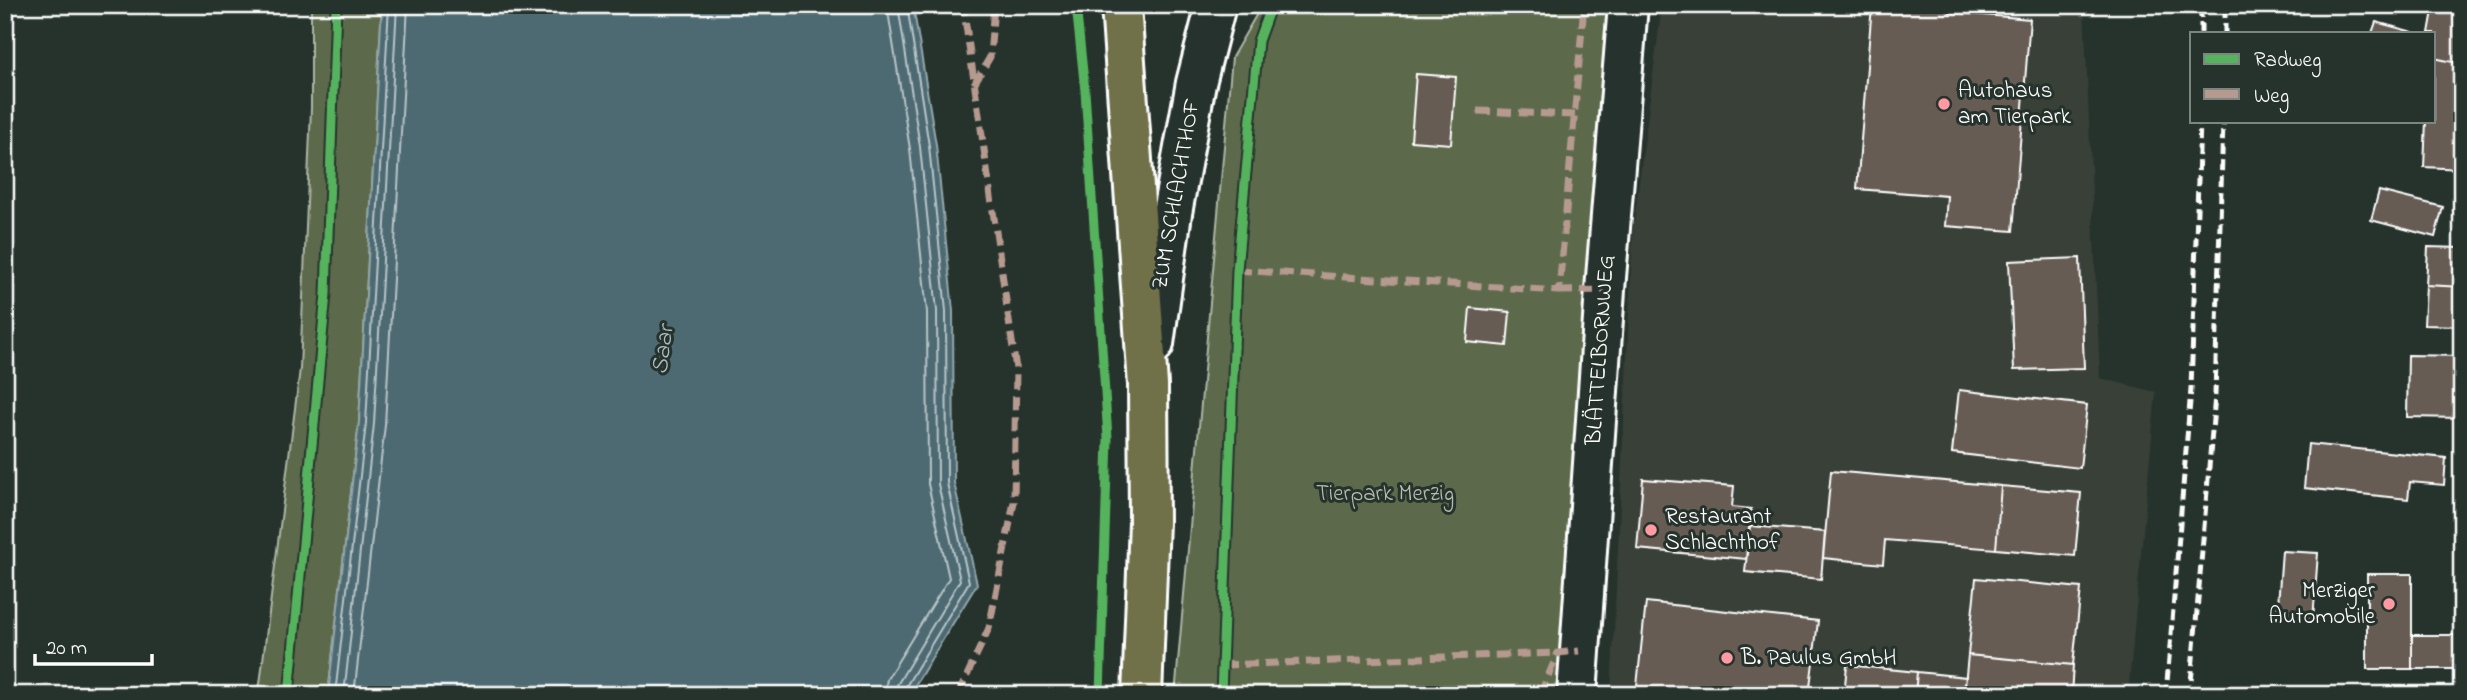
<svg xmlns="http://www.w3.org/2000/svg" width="2467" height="700" font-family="'Indie Flower',sans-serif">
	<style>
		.built { fill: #393f38 }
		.green { fill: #5c6b4c; stroke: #aeb5a6; stroke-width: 2 }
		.water { fill: #4d6b73; stroke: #94a6ab; stroke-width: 2 }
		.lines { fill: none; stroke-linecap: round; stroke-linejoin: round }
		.shore { stroke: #b8c4c7; stroke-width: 2 }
		.building { fill: #665b52; stroke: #fff; stroke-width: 2 }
		.minor-casing { stroke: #fff; stroke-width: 44 }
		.major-casing { stroke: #fff; stroke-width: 44 }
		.minor { stroke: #26332d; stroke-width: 38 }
		.major { stroke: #6f704a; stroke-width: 38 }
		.rail { stroke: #fff; stroke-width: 5; stroke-dasharray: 10 5; stroke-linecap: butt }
		.quiet { stroke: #b69a8f; stroke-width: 7; stroke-dasharray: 14 7; stroke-linecap: butt }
		.cycleway-casing { stroke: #26332d; stroke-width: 13 }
		.cycleway { stroke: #56b35d; stroke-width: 9 }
		.poi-dot { fill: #ff9aa2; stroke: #26332d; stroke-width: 2.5 }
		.labels { text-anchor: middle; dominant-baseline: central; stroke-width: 6; stroke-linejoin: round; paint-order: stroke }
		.poi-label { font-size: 23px; fill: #fff; stroke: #26332d; text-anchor: start }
		.street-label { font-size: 23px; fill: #fff; stroke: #26332d }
		.park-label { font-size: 23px; fill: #b6bcae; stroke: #26332d }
		.water-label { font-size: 24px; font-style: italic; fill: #afbcc0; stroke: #26332d }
	</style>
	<rect width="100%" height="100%" fill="#26332d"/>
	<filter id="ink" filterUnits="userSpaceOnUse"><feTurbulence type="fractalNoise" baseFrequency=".0143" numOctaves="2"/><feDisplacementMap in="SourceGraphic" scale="14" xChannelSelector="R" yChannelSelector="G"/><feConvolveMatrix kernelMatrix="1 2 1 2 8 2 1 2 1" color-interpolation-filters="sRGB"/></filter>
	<g filter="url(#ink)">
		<path class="built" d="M1662,5H2084L2100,378L2156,392L2128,695H1611L1633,229Z"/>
		<path class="green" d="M311,5H382L359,422L328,695H252L260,684L300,369L311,108Z
			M1262,5H1614L1562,695H1175L1232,57Z"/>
		<path class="water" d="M382,5H913L936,145L953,311L954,483L977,584L909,695H328L359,422Z"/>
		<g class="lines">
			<path class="shore" d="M335,695L366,423L389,5
				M344,695L374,424L397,5
				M354,695L385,425L408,5
				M884,695L887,679L949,578L928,484L927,312L910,149L887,5
				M895,695L897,685L960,580L938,484L937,311L920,147L898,5
				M903,695L905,688L969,582L947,483L946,311L929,146L907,5"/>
		</g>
		<path class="building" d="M1872,5H1951L1950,12L2030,19L2013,231L1945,226L1947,196L1857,189Z
			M2434,5H2462V64L2434,58V33H2429Z
			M2376,22L2413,32V33H2372Z
			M2434,58L2462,64V169L2424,167L2426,121H2434Z
			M1416,74L1456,77L1451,144L1411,141Z
			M2379,191L2443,207L2435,237L2371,220Z
			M2428,247L2462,248V287L2426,285Z
			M2080,258L2084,368L2014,370L2009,261Z
			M2426,285L2462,287V326L2424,325Z
			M1470,308L1510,312L1507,346L1467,342Z
			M2408,355L2462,356V418L2407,417Z
			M1959,390L2087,405L2080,468L1952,453Z
			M2308,444L2446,458L2444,485L2410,482L2408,499L2304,488Z
			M1831,471L2001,486L1996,549L1885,540L1883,564L1823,558Z
			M1643,479L1734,486L1732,507L1751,509L1746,559L1637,549Z
			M2001,486L2081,493L2075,556L1996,549Z
			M1750,526L1825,532L1821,579L1745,572Z
			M2282,551L2318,553L2313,620L2277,618Z
			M2367,574H2412V669H2367Z
			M1976,578L2081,588L2073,665L1968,655Z
			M1646,602L1818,621L1809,695H1636Z
			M2412,635H2461V669H2412Z
			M1968,655L2073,665L2071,695H1964Z
			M1847,665L1917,672L1915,695H1844Z
			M1917,672L1966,677L1964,695H1915Z"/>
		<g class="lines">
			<defs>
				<path id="minor" d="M1154,344L1172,213L1196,83L1216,5
					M1577,695L1605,290L1628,5"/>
				<path id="major" d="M1121,5L1148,385L1149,522L1142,695"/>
			</defs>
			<use href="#minor" class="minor-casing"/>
			<use href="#major" class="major-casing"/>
			<use href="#minor" class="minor"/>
			<use href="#major" class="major"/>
			<path class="rail" d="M2201,33V5
				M2225,33V5
				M2166,695L2191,389L2200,121
				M2190,695L2215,395L2223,121"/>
			<path class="quiet" d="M974,84L990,57L994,5
				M1477,111L1575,115
				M1237,270L1559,291L1584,5
				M1559,291L1605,290
				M1222,665L1558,653
				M958,695L989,628L1014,502L1016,369L963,5
				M1540,695L1558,653L1579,651"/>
			<defs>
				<path id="cycleway" d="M1076,5L1085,91L1108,438L1100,695
					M289,695L326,294L336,5
					M1221,695L1237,270L1258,41L1271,5"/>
			</defs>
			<use href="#cycleway" class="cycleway-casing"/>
			<use href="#cycleway" class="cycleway"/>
		</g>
	</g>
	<g class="poi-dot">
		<circle cx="1944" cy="104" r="7"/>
		<circle cx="1651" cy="530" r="7"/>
		<circle cx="2389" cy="604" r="7"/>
		<circle cx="1727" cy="658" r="7"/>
	</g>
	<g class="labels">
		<g class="poi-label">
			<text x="1958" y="91">Autohaus<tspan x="1958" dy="26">am Tierpark</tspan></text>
			<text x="1665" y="517">Restaurant<tspan x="1665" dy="26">Schlachthof</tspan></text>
			<text x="2375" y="591" text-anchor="end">Merziger<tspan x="2375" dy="26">Automobile</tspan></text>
			<text x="1741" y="658">B. Paulus GmbH</text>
		</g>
		<g class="street-label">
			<text transform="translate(1177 194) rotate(-80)">ZUM SCHLACHTHOF</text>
			<text transform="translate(1601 350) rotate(-86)">BLÄTTELBORNWEG</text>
		</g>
		<g class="park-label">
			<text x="1385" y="494">Tierpark Merzig</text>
		</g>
		<g class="water-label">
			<text transform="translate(664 350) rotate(-82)">Saar</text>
		</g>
	</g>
	<rect width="2467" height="700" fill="none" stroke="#26332d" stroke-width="28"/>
	<rect x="14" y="14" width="2439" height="672" fill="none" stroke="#fff" stroke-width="2.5" filter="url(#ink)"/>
	<rect x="2190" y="32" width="245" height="91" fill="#26332d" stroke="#7d8581" stroke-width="2"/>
	<rect x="2204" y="54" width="35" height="10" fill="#56b35d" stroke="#7d8581" stroke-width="2"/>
	<text x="2254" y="66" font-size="21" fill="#ffffff">Radweg</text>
	<rect x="2204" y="89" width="35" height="10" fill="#b69a8f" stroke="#7d8581" stroke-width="2"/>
	<text x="2254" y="102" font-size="21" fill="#ffffff">Weg</text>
	<path d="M35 654v10h117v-10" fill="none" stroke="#ffffff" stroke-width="3.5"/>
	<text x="46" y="654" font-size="21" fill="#ffffff" stroke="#26332d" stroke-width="5" paint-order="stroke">20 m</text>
</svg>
